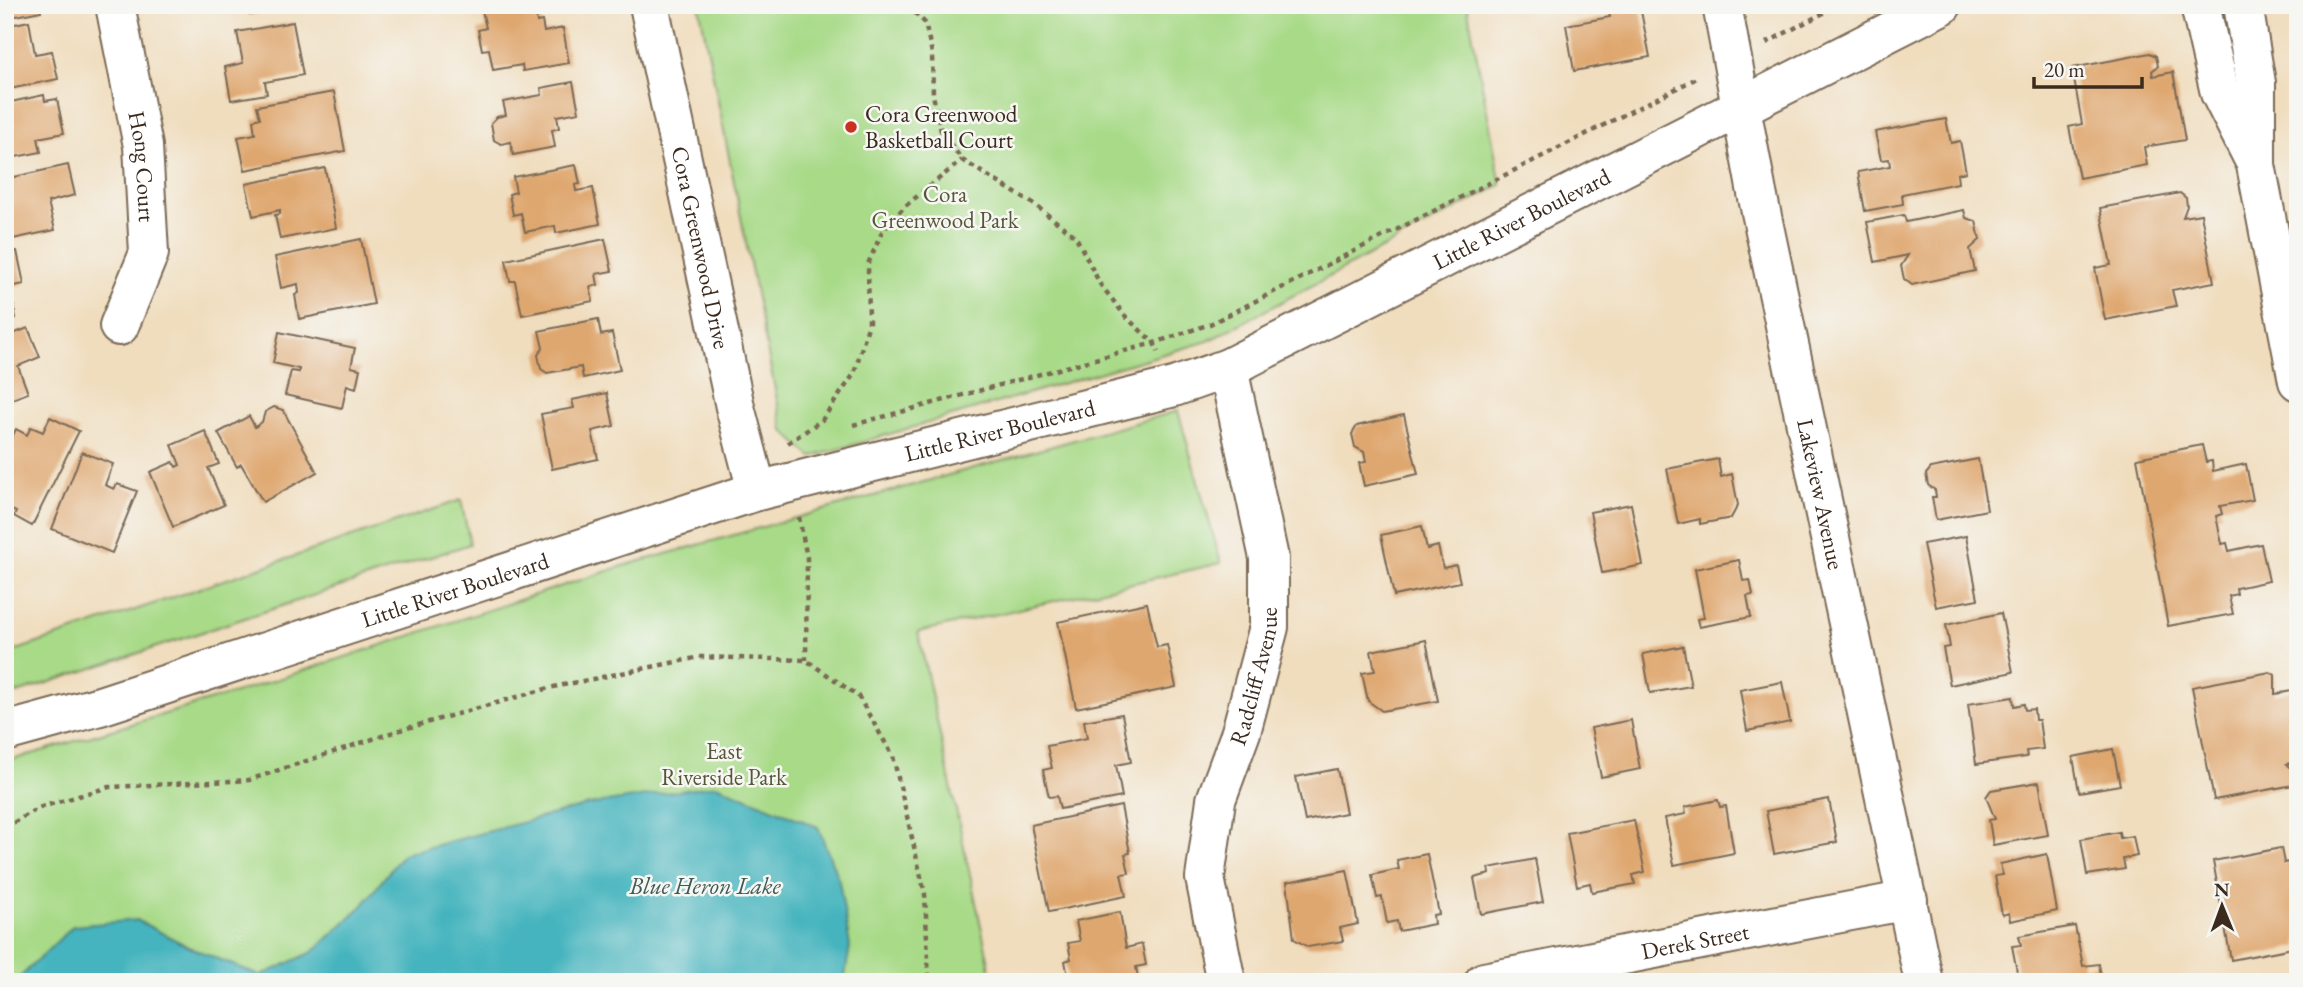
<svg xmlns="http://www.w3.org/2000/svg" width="2303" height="987" font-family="'EB Garamond',serif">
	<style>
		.green { fill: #a8da88; stroke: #728253; stroke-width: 2 }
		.water { fill: #45b4be; stroke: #406f6e; stroke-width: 2 }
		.building { fill: #dfa76f }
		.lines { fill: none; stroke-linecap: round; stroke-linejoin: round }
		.minor-casing { stroke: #7a6956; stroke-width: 42 }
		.path { stroke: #7a6956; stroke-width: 4.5; stroke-dasharray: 5 5; stroke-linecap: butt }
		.minor { stroke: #fff; stroke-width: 38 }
		.poi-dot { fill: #c8321e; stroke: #f6f6f2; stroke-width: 2.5 }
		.labels { text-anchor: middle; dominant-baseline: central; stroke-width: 5; stroke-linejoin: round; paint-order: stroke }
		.poi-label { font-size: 23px; fill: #3b2a1e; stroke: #f6f6f2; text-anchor: start }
		.street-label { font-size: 23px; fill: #3b2a1e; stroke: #f6f6f2 }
		.park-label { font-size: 23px; fill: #565638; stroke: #f6f6f2 }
		.water-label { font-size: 24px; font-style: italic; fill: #3e5a56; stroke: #f6f6f2 }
	</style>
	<rect width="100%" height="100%" fill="#f6f6f2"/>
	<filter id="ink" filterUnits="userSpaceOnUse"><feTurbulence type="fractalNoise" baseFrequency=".0143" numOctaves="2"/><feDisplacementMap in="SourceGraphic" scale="14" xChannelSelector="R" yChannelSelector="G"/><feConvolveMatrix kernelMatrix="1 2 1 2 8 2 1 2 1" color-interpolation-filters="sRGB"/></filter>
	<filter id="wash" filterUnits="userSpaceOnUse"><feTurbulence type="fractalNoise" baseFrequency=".00686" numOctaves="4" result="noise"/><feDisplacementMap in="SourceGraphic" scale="28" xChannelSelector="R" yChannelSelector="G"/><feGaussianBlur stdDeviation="1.57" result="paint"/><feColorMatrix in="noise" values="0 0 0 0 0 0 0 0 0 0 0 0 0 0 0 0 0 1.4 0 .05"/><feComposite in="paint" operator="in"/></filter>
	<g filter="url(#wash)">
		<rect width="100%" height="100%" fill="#f0ddbe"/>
		<path class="green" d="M699,5H1467L1501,185L1208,341L811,457L783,430Z
			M1178,411L1221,563L918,632L993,982H5V762L235,693L623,566Z
			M461,500L470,544L5,697V654Z"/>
		<path class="water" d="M716,785L818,827L839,881L850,946L844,982H15L73,926L137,920L189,947L260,976L313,952L362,906L403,854L588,805Z"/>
		<g id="blocks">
			<path class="building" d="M5,5H40L41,11L6,18Z
				M240,5H290V6L250,15L241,9Z
				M545,5L547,15L536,17L537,22L542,21L544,32L563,28L569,63L523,71L522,65L493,70L489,49L482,50L478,30L486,28L481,6Z
				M1640,6L1650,57L1574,71L1566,25L1610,17L1609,12Z
				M29,21L35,54L52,51L58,79L5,90V26Z
				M293,22L303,75L265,82L267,94L231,100L225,67L243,63L237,32Z
				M2150,53L2156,56L2158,66L2152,71L2153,76L2173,72L2185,140L2144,147L2147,165L2079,178L2069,127L2082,124L2072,68Z
				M573,82L579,112L557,116L559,128L552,130L555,147L513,155L511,142L501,144L494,140L491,123L497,117L506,115L503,102L542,95L541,88Z
				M334,92L345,151L245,170L238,137L255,134L253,120L260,118L257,106Z
				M44,95L45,101L57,99L64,133L38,138L41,152L5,159V115L8,114L6,103Z
				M1946,119L1951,143L1960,141L1966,172L1957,174L1958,183L1902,194L1903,204L1865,211L1858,172L1890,166L1889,159L1881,160L1875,132Z
				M68,165L75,195L48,202L55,230L8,240L5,226V179Z
				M576,165L580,184L575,185L576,191L593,188L600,224L556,233L555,226L525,232L521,213L513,215L509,194L516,192L513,177Z
				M325,168L336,228L280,239L275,215L280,214V210L253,216L246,184Z
				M2180,193L2186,198L2187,206L2183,217L2201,214L2214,282L2172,290L2176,306L2105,320L2095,268L2111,265L2100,208Z
				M1964,210L1966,218L1976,221L1980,240L1970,249L1975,271L1912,285L1904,279L1901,266L1908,255L1875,262L1867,222L1904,215L1906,222Z
				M361,239L374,304L299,319L295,295L299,293L298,284L281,288L275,257Z
				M605,239L612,271L596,274L598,285L590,287L593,301L522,315L515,281H510L506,260Z
				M17,251L24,284L5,288V254Z
				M12,298L16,318L5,320V299Z
				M598,319L601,335L612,333L620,370L583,378L581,367L547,373L541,369L538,355L543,348L539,331Z
				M28,328L40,357L18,366L28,393L5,402V337Z
				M279,332L355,348L351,367L360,369L356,388L347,385L342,408L285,395L291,371L299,372V369L273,363Z
				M607,393L614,426L592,431L598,459L552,469L541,414L574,408L572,400Z
				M274,407L283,410L317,472L263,502L241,464L237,467L218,433L249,416L255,427L262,422L265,412Z
				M1404,415L1418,474L1364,486L1359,463L1366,462L1364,452L1355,447L1352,434L1357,426Z
				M50,417L79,431L32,526L14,516L16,512L5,507V451L16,429L27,435L31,427L43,432Z
				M205,431L219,464L208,468L224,505L173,527L150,472L173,462L176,467L180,465L172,445Z
				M2202,445L2206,462L2212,461L2213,471L2246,464L2253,500L2220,506L2222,514L2216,516L2222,544L2227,543L2229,551L2261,544L2269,581L2236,588L2237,594L2229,596L2233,614L2168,626L2137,458Z
				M82,452L113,464L105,485L114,489L117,484L137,491L112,553L52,529Z
				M1718,459L1721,477L1732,474L1738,505L1731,518L1700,524V519L1678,524L1667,469Z
				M1978,459L1987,510L1936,520L1932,497H1936L1935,490L1928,485L1926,474L1931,468Z
				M1631,504L1643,565L1602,573L1590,512Z
				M1422,526L1427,549L1438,546L1443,568L1456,565L1460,582L1394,596L1381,535Z
				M1966,536L1978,599L1936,607L1923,544Z
				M1739,560L1743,581L1750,580L1753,595L1747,596L1751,617L1699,627L1697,619L1704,618L1695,569Z
				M1147,603L1157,647L1167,645L1176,687L1076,708L1058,622Z
				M2001,613L2013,672L1950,685L1943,648L1950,647L1946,625Z
				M1426,640L1438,701L1382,711L1368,701L1362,673L1375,671L1371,651Z
				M1683,646L1691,686L1650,693L1643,654Z
				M2270,672L2275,675V694L2292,691L2298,721V762L2287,764L2295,772L2297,780L2293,785L2214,800L2192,687Z
				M1782,682L1790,722L1747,731L1740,690Z
				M2013,697L2014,706L2024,704L2025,710L2034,709L2035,720H2039L2043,749L2026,751L2027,757L1976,764L1968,704Z
				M1122,714L1131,762L1116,765L1122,797L1060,809L1057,796L1049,797L1043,770L1052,768L1047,746L1087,738L1084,721Z
				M1631,720L1640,769L1601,777L1591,728Z
				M2113,749L2120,785L2079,792L2073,757Z
				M1337,769L1346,813L1305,821L1296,777Z
				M2039,782L2048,835L1993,845L1989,820L1995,819L1986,797L1991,790Z
				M1829,799L1837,842L1774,854L1766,811Z
				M1718,800L1720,807L1726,806L1734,853L1674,865L1665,818L1686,814L1685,807Z
				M1121,806L1130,853L1125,854L1129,873L1121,874L1126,896L1049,912L1031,825Z
				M1634,820L1645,872L1633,875L1635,884L1592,892L1590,883L1577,886L1567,833Z
				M2119,832L2120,838L2133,836L2137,856L2123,859L2125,869L2087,875L2081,839Z
				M2281,848L2284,863L2298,860V947L2231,960L2213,861Z
				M1427,854L1439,914L1433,915L1434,924L1399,931L1397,921L1387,923L1382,897L1377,898L1372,875L1399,869L1397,860Z
				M2047,854L2057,911L2010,921L2009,913L2002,915L1995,876L2003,875L2000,864Z
				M1535,859L1543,902L1481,914L1474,878L1490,874L1489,868Z
				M1347,870L1358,924L1340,928L1343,941L1308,947L1294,939L1287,882Z
				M1120,912L1126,948L1142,944L1146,965L1136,967L1139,982H1069L1065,961L1071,959L1068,943L1080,941L1076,921Z
				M2075,926L2083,966L2099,964L2102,982H2019L2012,946L2021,945L2019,936Z"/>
		</g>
	</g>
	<g filter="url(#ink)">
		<use href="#blocks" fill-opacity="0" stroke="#7a6956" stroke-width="2"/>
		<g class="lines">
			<defs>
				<g id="minor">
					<path id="s1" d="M115,5L143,146L149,253L119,326"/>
					<path id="s2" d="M649,5L735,407L757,491"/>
					<path id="s3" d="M1722,5L1757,193L1924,982"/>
					<path d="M2200,5L2220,93L2253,158"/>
					<path d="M2243,5L2256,83V165L2298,381"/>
					<path id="s4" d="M5,732L100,706L757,491L1174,387L1228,368L1942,5"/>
					<path id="s5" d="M1226,982L1205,878L1216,800L1241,732L1269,627V558L1228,368"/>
					<path id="s6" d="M1484,982L1908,900"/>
				</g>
			</defs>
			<use href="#minor" class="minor-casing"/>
			<path class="path" d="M908,5L925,23L932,53L933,95L941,131L962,160L1035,205L1076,237L1100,284L1127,318L1154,343L1158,352
				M1766,43L1839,5
				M853,425L1154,343L1210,324L1699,77
				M788,443L822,420L854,374L869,323L868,264L882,232L904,207L962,160
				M799,517L807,558L806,660
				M5,828L38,808L109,787L249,780L397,731L549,688L700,657L806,660L858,696L893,756L925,894L929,982"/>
			<use href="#minor" class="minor"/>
		</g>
	</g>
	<circle class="poi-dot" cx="851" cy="127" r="7"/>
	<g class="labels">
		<g class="poi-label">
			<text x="865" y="114">Cora Greenwood<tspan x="865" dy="26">Basketball Court</tspan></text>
		</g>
		<g class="street-label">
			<text stroke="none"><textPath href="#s1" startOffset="164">Hong Court</textPath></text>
			<text stroke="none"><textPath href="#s4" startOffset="1606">Little River Boulevard</textPath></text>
			<text stroke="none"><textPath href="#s2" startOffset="248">Cora Greenwood Drive</textPath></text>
			<text stroke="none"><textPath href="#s4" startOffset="1040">Little River Boulevard</textPath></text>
			<text stroke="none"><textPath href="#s3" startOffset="499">Lakeview Avenue</textPath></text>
			<text stroke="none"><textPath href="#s4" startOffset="472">Little River Boulevard</textPath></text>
			<text stroke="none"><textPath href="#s5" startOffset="315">Radcliff Avenue</textPath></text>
			<text stroke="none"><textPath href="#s6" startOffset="215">Derek Street</textPath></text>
		</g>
		<g class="park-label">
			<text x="945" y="194">Cora<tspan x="945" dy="26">Greenwood Park</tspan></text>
			<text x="724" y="751">East<tspan x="724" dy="26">Riverside Park</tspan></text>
		</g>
		<g class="water-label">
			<text x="705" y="885">Blue Heron Lake</text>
		</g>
	</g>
	<rect width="2303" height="987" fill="none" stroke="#f6f6f2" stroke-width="28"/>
	<g transform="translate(2222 906) rotate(359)" stroke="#f6f6f2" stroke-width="5" paint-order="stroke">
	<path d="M0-5L12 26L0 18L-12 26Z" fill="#3b2a1e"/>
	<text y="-10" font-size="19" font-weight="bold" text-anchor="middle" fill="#3b2a1e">N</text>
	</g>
	<path d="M2034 77v10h108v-10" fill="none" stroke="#3b2a1e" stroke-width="3.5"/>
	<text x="2044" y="77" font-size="21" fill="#3b2a1e" stroke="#f6f6f2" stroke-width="5" paint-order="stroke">20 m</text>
</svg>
